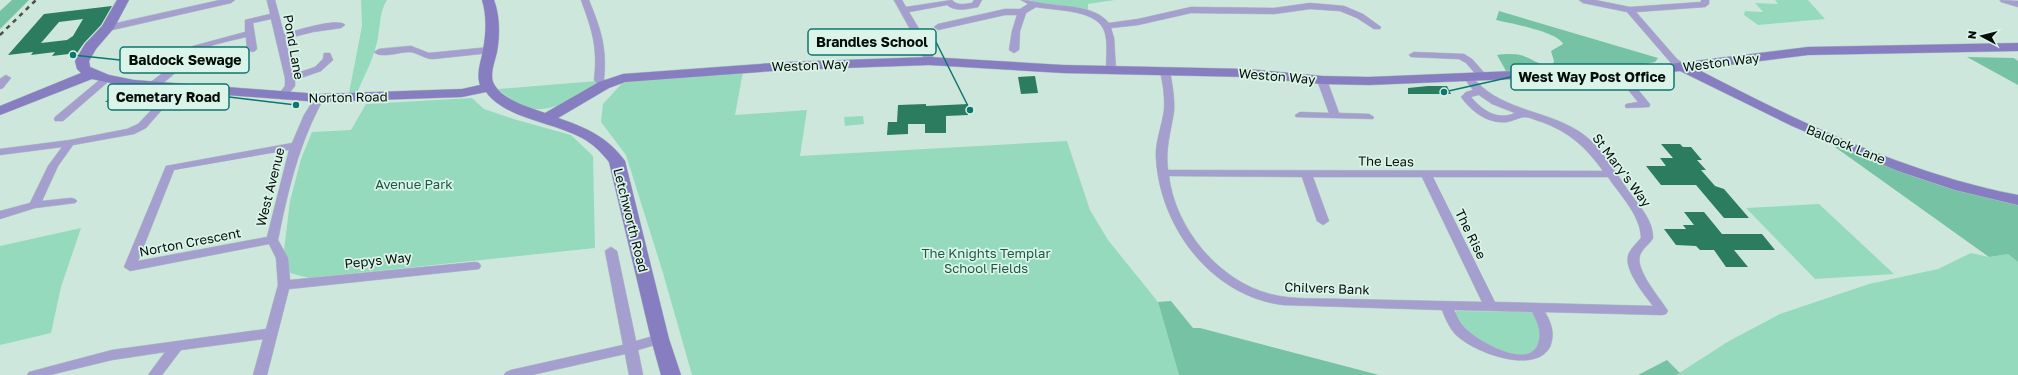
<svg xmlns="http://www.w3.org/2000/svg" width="2018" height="375" font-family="'Golos Text',sans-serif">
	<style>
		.green { fill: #96dabe }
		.forest { fill: #75c2a4 }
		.building { fill: #2c7c60; fill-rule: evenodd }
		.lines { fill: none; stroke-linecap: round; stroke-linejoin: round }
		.street-casing { stroke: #aec4ba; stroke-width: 1 }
		.secondary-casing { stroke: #aec4ba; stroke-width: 1 }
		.street { fill: #a49fce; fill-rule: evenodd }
		.secondary { fill: #877ec2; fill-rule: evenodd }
		.rail { stroke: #46534d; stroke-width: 2.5; stroke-dasharray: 4.5 4.5; stroke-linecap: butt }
		.labels { text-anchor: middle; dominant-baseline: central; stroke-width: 3.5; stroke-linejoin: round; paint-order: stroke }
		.street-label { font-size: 13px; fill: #060e0a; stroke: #dbf4e9 }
		.park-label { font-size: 13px; fill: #1c5944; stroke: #dbf4e9 }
		.leader { fill: none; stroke: #0f766e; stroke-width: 1.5 }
		.callout-dot { fill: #0f766e; stroke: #dbf4e9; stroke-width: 1.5 }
		.callout { fill: #dbf4e9; stroke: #0f766e; stroke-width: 1.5 }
		.callout-label { font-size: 14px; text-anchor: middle; font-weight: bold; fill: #060e0a }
	</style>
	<rect width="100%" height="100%" fill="#cee7dc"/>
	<path class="green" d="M361,0H387C378,14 381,30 376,46C372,62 363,78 357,93H349L362,26Z
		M1031,0H1115L1088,4V10L1036,3Z
		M1775,0H1808L1825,19L1758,25L1744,15L1745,11L1763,12L1755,3L1778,4Z
		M743,72L735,115L807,110L800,156L1067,141L1090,210L1108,240L1158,302L1179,375H692L663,273L626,155L601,122L603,104L624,81Z
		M597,81V84C559,106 537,125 498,89Z
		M472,98L484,109L517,120L571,135L593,156L595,248L309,278L290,273L284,250L290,201L301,159L312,132L351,130L366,104Z
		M863,116L864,124L845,126L844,117Z
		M1819,204L1894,274L1815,279L1746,208Z
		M81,228L61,287L51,333L0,345V246Z
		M1971,253L1989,257L2008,254L2018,262V375H1676L1729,341L1780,314L1869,284L1938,269Z
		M1456,311L1530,312L1534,314L1543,328L1539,351L1515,360L1463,332L1454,315Z"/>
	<path class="forest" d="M12,0H29L0,29V11Z
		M1499,11L1658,58L1655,62L1634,66L1506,71L1497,55C1506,54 1517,53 1526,57C1536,61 1541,67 1553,64L1554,61L1551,51L1563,44C1558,32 1509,23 1496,20Z
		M1967,57L2014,58L2018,61V85Z
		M1828,142L1890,167L2018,205V262L2008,254L1989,257Z
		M1171,301L1193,328H1200L1379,375H1179L1158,302Z
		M1667,360L1680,373L1676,375H1638Z"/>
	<path class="building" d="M112,6L101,25L84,43L77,53L52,56L55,52L31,55L33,52L8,55L44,14ZM83,19L73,36L67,40L41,43L59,22Z
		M1035,76L1038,93L1021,94L1018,77Z
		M1428,86H1447L1451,94H1408V88Z
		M116,93H140L130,102H105Z
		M926,104V106L968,104V115L946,116V133H925V124H908V134L887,135L888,122H897L898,105Z
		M1661,144H1680L1683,147H1691L1702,160H1697L1706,170H1701L1715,186L1724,189L1749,218H1724L1696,185H1661L1646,166H1666L1660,158H1673Z
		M1684,212H1704L1722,234H1762L1775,250H1734L1748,267H1726L1714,250H1700L1696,246L1676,245L1664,229H1686L1683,225H1694Z"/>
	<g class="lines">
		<defs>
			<path id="street" d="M220,0H235L231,3L108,31L104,28L108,25Z
				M267,0H275L284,34C295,31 338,17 345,25L341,28L313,32L285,39L294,74L315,67L323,59L324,53H330L333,60L321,71L295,80V86L285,98H279L277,96L285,86V78L271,19L253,23L257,49L255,51L252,52L247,49L246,37C235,40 207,45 199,51C187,58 162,92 148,88L146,86L148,84L168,69L193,46L245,32V20L270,14Z
				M581,0H589C601,30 607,47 604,79L609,85L607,87H601L594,80C598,47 592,30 581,0Z
				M894,0H902L906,7L952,0C957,6 965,4 972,3L974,0H982L978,7C968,9 955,12 947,5L909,12L931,49L934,61L929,64L924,61L921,49Z
				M1021,0C1031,0 1038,3 1048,4C1068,7 1095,6 1109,23L1138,19L1191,7L1274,8L1310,3L1344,6L1363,14L1381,27L1380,29H1374L1357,18L1340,11L1310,9L1274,14L1191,13L1138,25L1111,28L1114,38L1116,71L1111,74L1106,71C1106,59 1108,45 1105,33C1099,9 1056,11 1036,7L1026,13L1020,31L1019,50L1014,53L1009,50L1012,31L1017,15H1005L938,30L934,27L938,24L1005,9H1020L1028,4Z
				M1579,0H1595L1630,7L1701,2V0H1709V4L1705,7L1636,12L1677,59L1688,67L1683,70L1671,63L1627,12L1583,3Z
				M2000,0L2018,1V7L2001,2Z
				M411,46L429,53L490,47L495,50L490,53L433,59C424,59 417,52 409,52C399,52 381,59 374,52L379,49Z
				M1414,52L1464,54L1472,59L1488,77L1486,79H1480L1466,63L1459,59L1411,57L1409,55Z
				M1617,67L1620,68L1649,103L1650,105L1649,107L1626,108L1625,106L1626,104L1638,102L1612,70Z
				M1165,68L1170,71C1172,84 1175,98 1174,111C1171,132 1165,149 1168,170L1603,171C1586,147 1569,132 1542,122C1537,121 1530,117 1525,117C1520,117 1513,121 1507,122C1488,124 1472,112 1461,97L1466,92L1473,90L1463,77L1465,75H1471C1498,111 1545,109 1580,132C1601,146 1615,172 1630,193C1640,207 1653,220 1653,238C1650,244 1644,247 1641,253C1632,267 1661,299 1668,311L1666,314L1662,315L1545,312C1552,324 1555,334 1550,347C1535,375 1474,353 1455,334C1449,327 1445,318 1442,310L1283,305C1211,296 1160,227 1156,158C1155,142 1162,126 1164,110C1165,97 1163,84 1160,71ZM1479,95L1492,104L1515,113C1497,121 1482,110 1471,97ZM1169,176L1302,177L1317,221L1323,225L1329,221L1313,177H1422L1482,302C1436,301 1389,300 1343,299C1319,298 1293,300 1270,294C1219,281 1175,228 1169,176ZM1433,177H1608C1620,195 1641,216 1641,238C1637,243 1632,247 1629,253C1622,268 1644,294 1653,306L1495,302ZM1454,310L1532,312C1538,323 1542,332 1538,344C1528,371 1475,340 1463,326C1459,322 1457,316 1454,310Z
				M6,75L11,78L3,88L0,89V79Z
				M106,76L111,79L109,81L63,121H55L54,119L55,117L103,77Z
				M1322,77L1327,80L1339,113L1369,114L1374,117L1373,119L1296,117L1295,115L1300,112L1329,113L1317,80Z
				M180,86L185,89L183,91L166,105L146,128L134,134L73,145L58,166L42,201L71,198L75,199L77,201L75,203L35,208L0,219V211L30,203L48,166L62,147L0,155V149L70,140L127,129L138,124L160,101Z
				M319,95L324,98C299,143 288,190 278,240L288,258L290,280L475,262L479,263L481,266L479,269L289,289L267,375H253L263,339L181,350L162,375H148L165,352L112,360L50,375H27L29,372L112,350L266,329L278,285L276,258L269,244L130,271L124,267L166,166L292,143L304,115L316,96ZM289,150L267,237L138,261L174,170Z
				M611,247L617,251L636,341L660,334L665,336L666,339L665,342L638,350L643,375H629L625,354L532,375H504L506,372L511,370L623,345L605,251Z"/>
			<path id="secondary" d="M117,0H129L114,28L96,49L89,61L90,67L109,75L134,80L319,94L462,89L480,85C476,73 481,62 483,50C486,34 487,16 482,0H494C500,16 500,35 497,52C495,61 490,73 493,82C501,100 528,107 545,113L599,82L623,74L787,62L929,57L1063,65L1248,69L1322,76L1369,77L1661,65L1808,47L2018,43V51L1808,55L1697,69C1797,121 1907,174 2018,195V205L1955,190L1898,171L1792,126L1680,71L1661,73L1369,85L1322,84L1248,77L1063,73L929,65L787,70L625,82L609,88L558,118C585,127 608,137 625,161L669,339L681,375H661L651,339L609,162C601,152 593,144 582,138C553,122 506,119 486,92L462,97L319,102L134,88L92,79L0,115V106L81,73L77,69L75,61L85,44L102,26Z"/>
		</defs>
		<use href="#street" class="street-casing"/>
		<use href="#secondary" class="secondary-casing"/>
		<use href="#street" class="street"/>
		<use href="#secondary" class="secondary"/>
		<path class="rail" d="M0,35L36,0"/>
	</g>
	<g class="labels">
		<g class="street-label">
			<text transform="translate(294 47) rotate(80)">Pond Lane</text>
			<text transform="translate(1721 62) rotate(-7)">Weston Way</text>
			<text transform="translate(810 65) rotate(-2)">Weston Way</text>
			<text transform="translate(1277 76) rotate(5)">Weston Way</text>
			<text transform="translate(348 97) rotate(-1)">Norton Road</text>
			<text transform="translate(1846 144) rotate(22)">Baldock Lane</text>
			<text transform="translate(1386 161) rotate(1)">The Leas</text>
			<text transform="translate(1622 170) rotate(53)">St Mary's Way</text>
			<text transform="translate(270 187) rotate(-76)">West Avenue</text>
			<text transform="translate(631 220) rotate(76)">Letchworth Road</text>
			<text transform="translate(1471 234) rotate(64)">The Rise</text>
			<text transform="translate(190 242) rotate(-11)">Norton Crescent</text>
			<text transform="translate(378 260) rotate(-6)">Pepys Way</text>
			<text transform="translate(1327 288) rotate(2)">Chilvers Bank</text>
		</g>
		<g class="park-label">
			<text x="414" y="184">Avenue Park</text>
			<text x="986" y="253">The Knights Templar<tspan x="986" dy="15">School Fields</tspan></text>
		</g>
	</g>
	<path class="leader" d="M970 110L936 42M73 55L120 60M1444 92L1511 77M296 105L229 97"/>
	<g class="callout-dot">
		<circle cx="970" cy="110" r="4"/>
		<circle cx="73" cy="55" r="4"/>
		<circle cx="1444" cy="92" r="4"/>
		<circle cx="296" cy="105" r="4"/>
	</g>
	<g class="callout">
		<rect x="808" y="29" width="128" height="26" rx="4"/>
		<rect x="120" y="47" width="129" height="26" rx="4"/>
		<rect x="1511" y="64" width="163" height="26" rx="4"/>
		<rect x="108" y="84" width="121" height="26" rx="4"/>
	</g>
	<g class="callout-label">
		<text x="872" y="47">Brandles School</text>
		<text x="185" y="65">Baldock Sewage</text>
		<text x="1592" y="82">West Way Post Office</text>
		<text x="168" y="102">Cemetary Road</text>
	</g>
	<g transform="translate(1982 36) rotate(277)" stroke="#dbf4e9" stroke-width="3" paint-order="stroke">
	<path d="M0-3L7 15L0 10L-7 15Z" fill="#060e0a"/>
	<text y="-6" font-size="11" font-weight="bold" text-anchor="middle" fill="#060e0a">N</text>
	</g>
</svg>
